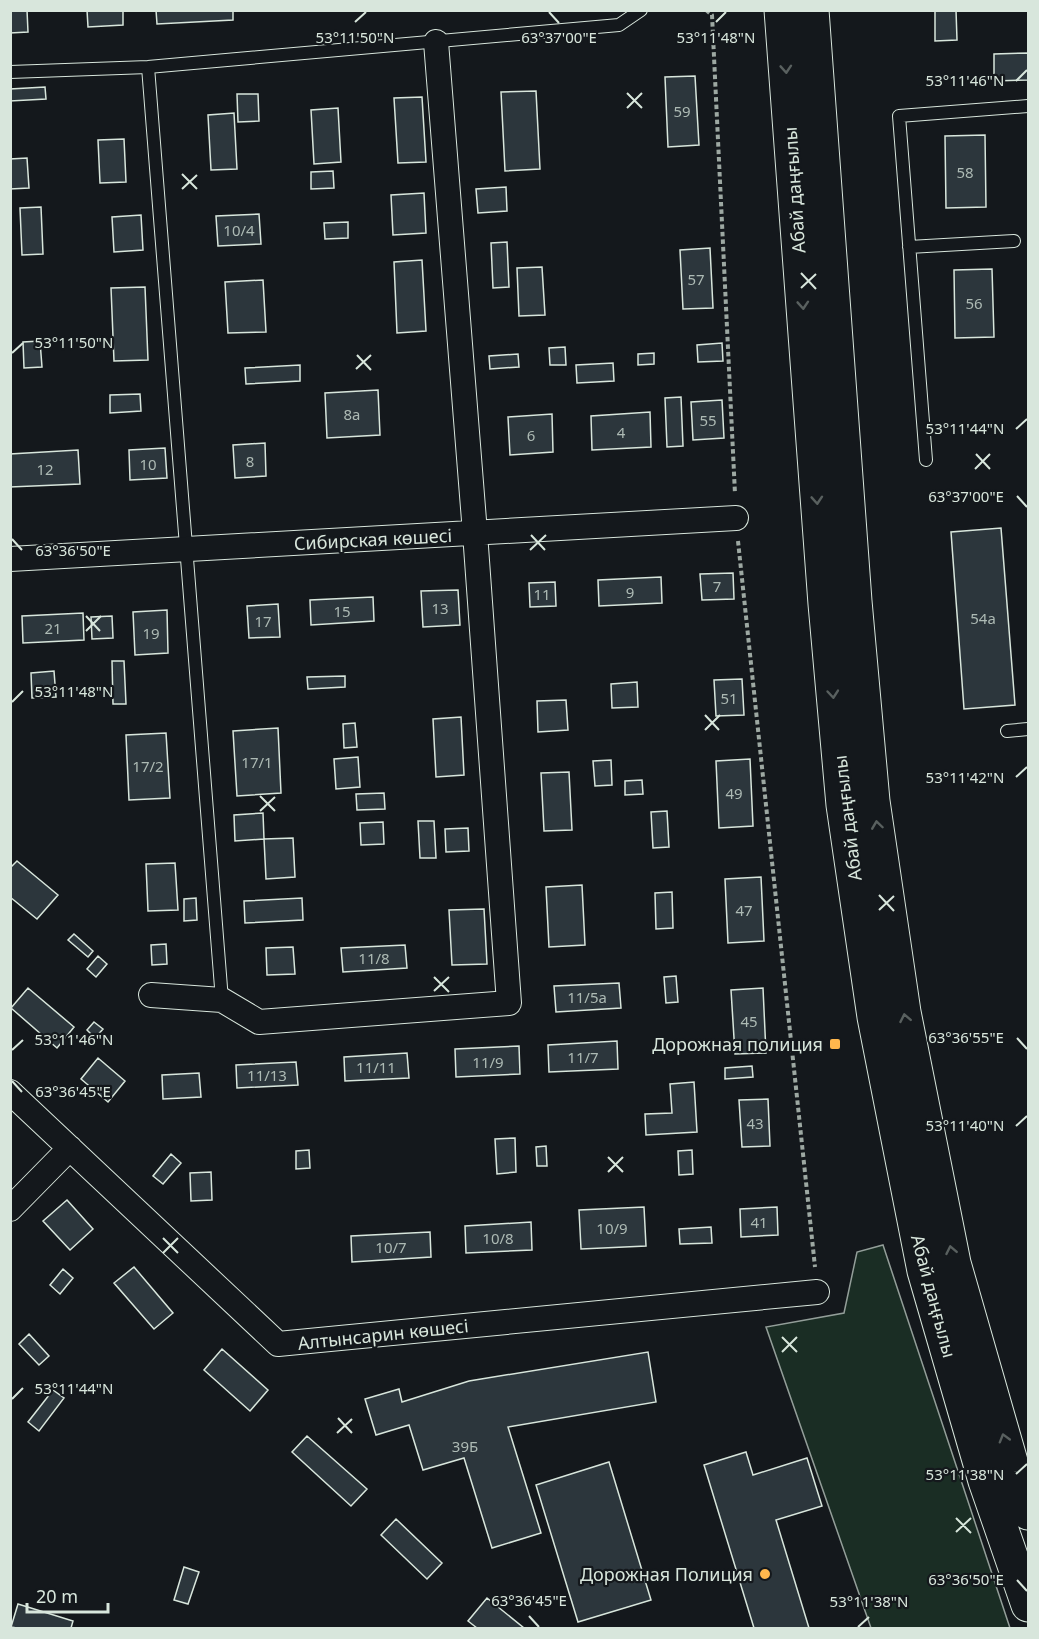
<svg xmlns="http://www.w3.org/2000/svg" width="1039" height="1639" viewBox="0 0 1039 1639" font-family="'Noto Sans',sans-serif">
  <rect width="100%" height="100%" fill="#14181c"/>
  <path fill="#1a2d24" stroke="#939e99" stroke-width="1.5" d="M883,1245L1010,1628H871L766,1327L844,1313L857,1252Z"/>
  <path fill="#2c363c" stroke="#d8e6dc" stroke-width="1.5" d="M10,10H27L28,32L10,33Z
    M87,10H123V25L88,27Z
    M156,10H233V20L157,24Z
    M935,10H956L957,40L935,41Z
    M1028,53V80L994,81V54Z
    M695,76L699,145L668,147L665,77Z
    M45,87L46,99L10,101V89Z
    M536,91L540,169L505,171L501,92Z
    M237,94H258L259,121L238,122Z
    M422,97L426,162L398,163L394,98Z
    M338,108L341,162L314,164L311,110Z
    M234,113L237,169L211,170L208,115Z
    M985,135L986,207L946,208L945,136Z
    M124,139L126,182L100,183L98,140Z
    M27,158L29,188L10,189V159Z
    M333,171L334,188L311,189V172Z
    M506,187L507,211L478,213L476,189Z
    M424,193L426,233L393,235L391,195Z
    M41,207L43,254L22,255L20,208Z
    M259,214L261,244L218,246L216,216Z
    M141,215L143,250L114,252L112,217Z
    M348,222V238L325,239L324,223Z
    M507,242L509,287L493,288L491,243Z
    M710,248L713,308L683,309L680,250Z
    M422,260L426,331L397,333L394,262Z
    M542,267L545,315L519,316L517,268Z
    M992,269L994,337L955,338L954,270Z
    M263,280L266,332L228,333L225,282Z
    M145,287L148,360L114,361L111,288Z
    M40,341L42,367L24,368L23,342Z
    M722,343L723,361L698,362L697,345Z
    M565,347L566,365H550L549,348Z
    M654,353V364L638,365V354Z
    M518,354L519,367L490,369L489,356Z
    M613,363L614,381L577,383L576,365Z
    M300,365V381L246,384L245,368Z
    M378,390L380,435L327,438L325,393Z
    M140,394L141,411L110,413V395Z
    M681,397L683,446L667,447L665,398Z
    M722,400L724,438L693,440L691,402Z
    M650,412L651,447L592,450L591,416Z
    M552,414L553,452L510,455L508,417Z
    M265,443L266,476L235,478L233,445Z
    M165,448L167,478L130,480L129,450Z
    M78,450L80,484L10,487V454Z
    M1001,528L1015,705L964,709L951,532Z
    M733,573L734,599L702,600L700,574Z
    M661,577L662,603L599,606L598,580Z
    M555,582L556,606L530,607L529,583Z
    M458,590L460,625L423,627L421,591Z
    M373,597L374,621L311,625L310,600Z
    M278,604L280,637L249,638L247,606Z
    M167,610L168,653L135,655L133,612Z
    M83,613L84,640L23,643L22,616Z
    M112,616L113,638L92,639L91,617Z
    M112,661H124L126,704H113Z
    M54,671L56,697L32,698L31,673Z
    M345,676V687L308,689L307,677Z
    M742,679L744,715L716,716L714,680Z
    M637,682L638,707L612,708L611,684Z
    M566,700L568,730L538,732L537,701Z
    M461,717L464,775L436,777L433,719Z
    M355,723L357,747L344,748L343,724Z
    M278,728L281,793L237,796L233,731Z
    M166,733L170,798L129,800L126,735Z
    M358,757L360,787L336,789L334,759Z
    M750,759L753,826L719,828L716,761Z
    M611,760L612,785L595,786L593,761Z
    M569,772L572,830L544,831L541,773Z
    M642,780L643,794L625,795V781Z
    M384,793L385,809L357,810L356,794Z
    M667,811L669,847L653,848L651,812Z
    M263,813L264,839L235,841L234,815Z
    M418,821H434L436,858H420Z
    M383,822L384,844L361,845L360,823Z
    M468,828L469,851L446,852L445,829Z
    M293,838L295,877L266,879L264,839Z
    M17,861L58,895L37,919L10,897V868Z
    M175,863L178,910L148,911L146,864Z
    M761,877L764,941L728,943L725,879Z
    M582,885L585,945L549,947L546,887Z
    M672,892L673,928L656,929L655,893Z
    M196,898L197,920L184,921V899Z
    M302,898L303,920L245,923L244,901Z
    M484,909L487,964L452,965L449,910Z
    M74,934L93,951L88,957L68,940Z
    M166,944L167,964L152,965L151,945Z
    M405,945L407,968L343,972L341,948Z
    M293,947L295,974L267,975L266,948Z
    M98,956L107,964L96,977L87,969Z
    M676,976L678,1002L666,1003L664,977Z
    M619,983L621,1008L556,1012L554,986Z
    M28,988L74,1027L57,1048L11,1008Z
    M763,988L766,1053L735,1054L731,990Z
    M94,1022L103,1029L95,1038L87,1030Z
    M617,1041L618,1069L549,1072L548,1045Z
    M519,1046L520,1074L456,1077L455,1049Z
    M407,1053L409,1078L345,1081L344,1057Z
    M98,1058L125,1081L108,1102L81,1079Z
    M296,1062L298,1085L237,1088L236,1065Z
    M752,1066L753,1077L725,1079V1068Z
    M199,1073L201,1097L163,1099L162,1075Z
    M694,1082L697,1132L646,1135L645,1114L672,1113L670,1084Z
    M768,1099L770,1146L742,1147L739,1100Z
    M515,1138L516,1172L497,1174L495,1139Z
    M546,1146L547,1166H537L536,1147Z
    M309,1150L310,1168L296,1169V1151Z
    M692,1150L693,1174L679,1175L678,1151Z
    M171,1154L181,1163L163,1184L153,1176Z
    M211,1172L212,1200L191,1201L190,1173Z
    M67,1200L93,1229L70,1250L43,1221Z
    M644,1207L646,1246L581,1249L579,1210Z
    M777,1207L778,1235L741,1237L740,1209Z
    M531,1222L532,1250L466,1253L465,1226Z
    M711,1227L712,1243L680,1244L679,1229Z
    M430,1232L431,1257L352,1262L351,1236Z
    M134,1267L173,1313L154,1329L114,1283Z
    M63,1269L73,1278L60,1294L50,1285Z
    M29,1334L49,1356L39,1365L19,1344Z
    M222,1349L268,1390L250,1411L204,1370Z
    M648,1352L656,1402L508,1427L541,1533L492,1548L464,1458L423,1470L409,1425L376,1435L365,1399L399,1389L402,1402L469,1381Z
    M53,1390L64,1398L39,1431L28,1422Z
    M307,1436L367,1489L351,1506L292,1452Z
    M746,1452L753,1475L807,1458L822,1506L776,1520L809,1628H754L704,1465Z
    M609,1462L651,1600L578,1622L536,1485Z
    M396,1519L442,1563L427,1579L381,1535Z
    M184,1567L199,1572L188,1604L174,1600Z
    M487,1598L524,1628H477L468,1621Z
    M18,1604L73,1621L71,1628H17L11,1627Z"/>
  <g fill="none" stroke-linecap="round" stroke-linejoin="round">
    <g stroke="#d8e6dc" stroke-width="14">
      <path id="service" d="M148,67L222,1000
        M10,72L148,67L619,25L641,10
        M909,247L1014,241
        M926,460L899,116L1028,106
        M1007,731L1028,729"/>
    </g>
    <g stroke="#d8e6dc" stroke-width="26">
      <path id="minor" d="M10,559L736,518
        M151,995L222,1000L259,1022L509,1003L475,533L436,42
        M10,1092L278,1344L817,1292
        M10,1209L70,1148"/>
    </g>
    <g stroke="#d8e6dc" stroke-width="35">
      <path id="secondary" d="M781,10L825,604L843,805L874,1017L924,1271L985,1481L1028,1605
        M812,10L855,601L873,801L904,1012L954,1263L1014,1472L1028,1513"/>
    </g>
    <path stroke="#9da8a2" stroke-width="4" stroke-dasharray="4.5 3" stroke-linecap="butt" d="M706,10L712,15L735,494
      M738,541L815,1267"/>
    <use href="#service" stroke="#14181c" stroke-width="12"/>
    <use href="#minor" stroke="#14181c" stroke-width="24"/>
    <use href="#secondary" stroke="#14181c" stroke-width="33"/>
  </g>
  <defs><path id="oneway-chevron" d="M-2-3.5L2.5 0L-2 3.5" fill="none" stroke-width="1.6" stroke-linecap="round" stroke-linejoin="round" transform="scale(1.5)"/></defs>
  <g stroke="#59605f">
    <use href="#oneway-chevron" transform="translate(786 69) rotate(86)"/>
    <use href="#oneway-chevron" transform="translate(803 305) rotate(86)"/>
    <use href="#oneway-chevron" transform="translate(817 500) rotate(86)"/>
    <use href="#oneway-chevron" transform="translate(833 694) rotate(85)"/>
    <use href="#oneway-chevron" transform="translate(877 825) rotate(-98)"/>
    <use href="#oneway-chevron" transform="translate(905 1018) rotate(-101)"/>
    <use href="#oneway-chevron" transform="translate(951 1250) rotate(-101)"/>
    <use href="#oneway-chevron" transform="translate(1004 1438) rotate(-106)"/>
  </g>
  <path fill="none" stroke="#d8e6dc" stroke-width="2" d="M549,12L559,23M355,22L366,12M716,22L726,12M1016,81L1027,70M627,93L642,108M627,108L642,93M182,174L197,189M182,189L197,175M801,273L816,289M801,288L816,274M12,353L23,343M357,355L371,370M356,369L371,355M1016,429L1027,419M976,454L990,469M975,469L990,454M1017,496L1027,507M531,535L545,550M12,539L22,550M530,550L546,535M86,616L100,631M86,631L101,616M12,702L23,691M705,715L719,730M705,730L720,715M1016,777L1027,767M260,796L275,811M260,811L275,797M879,895L894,911M879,910L894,896M434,977L449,992M434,991L449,977M1017,1038L1027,1049M12,1050L23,1040M12,1081L22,1092M1016,1126L1027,1116M608,1157L623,1172M608,1172L623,1157M163,1238L178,1253M163,1253L178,1238M782,1337L797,1352M782,1352L797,1337M12,1399L23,1388M338,1418L352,1433M337,1433L352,1419M1016,1474L1027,1464M956,1518L971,1533M956,1532L971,1518M1017,1580L1027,1591M529,1616L539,1627M858,1627L869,1617"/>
  <g fill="#ffb74d" stroke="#14181c" stroke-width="2">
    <rect x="829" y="1038" width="12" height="12" rx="3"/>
    <circle cx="765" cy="1574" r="6"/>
  </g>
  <g text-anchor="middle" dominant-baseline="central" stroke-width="4.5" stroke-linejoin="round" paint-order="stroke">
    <g font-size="15" fill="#adbab4">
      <text x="682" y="111">59</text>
      <text x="965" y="172">58</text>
      <text x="239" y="230">10/4</text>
      <text x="696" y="279">57</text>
      <text x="974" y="303">56</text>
      <text x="352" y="414">8а</text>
      <text x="708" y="420">55</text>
      <text x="621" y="432">4</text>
      <text x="531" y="435">6</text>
      <text x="250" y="461">8</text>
      <text x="148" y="464">10</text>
      <text x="45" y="469">12</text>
      <text x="717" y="586">7</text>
      <text x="630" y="592">9</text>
      <text x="542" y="594">11</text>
      <text x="440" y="608">13</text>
      <text x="342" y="611">15</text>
      <text x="983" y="618">54а</text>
      <text x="263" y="621">17</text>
      <text x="53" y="628">21</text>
      <text x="151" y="633">19</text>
      <text x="729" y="698">51</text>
      <text x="257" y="762">17/1</text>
      <text x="148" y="766">17/2</text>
      <text x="734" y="793">49</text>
      <text x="744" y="910">47</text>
      <text x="374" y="958">11/8</text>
      <text x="587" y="997">11/5а</text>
      <text x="749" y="1021">45</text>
      <text x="583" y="1057">11/7</text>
      <text x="488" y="1062">11/9</text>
      <text x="376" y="1067">11/11</text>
      <text x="267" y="1075">11/13</text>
      <text x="755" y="1123">43</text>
      <text x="759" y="1222">41</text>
      <text x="612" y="1228">10/9</text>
      <text x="498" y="1238">10/8</text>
      <text x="391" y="1247">10/7</text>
      <text x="465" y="1446">39Б</text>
    </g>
    <g font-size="18" fill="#d8e6dc" stroke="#14181c">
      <text transform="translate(794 190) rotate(-94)">Абай даңғылы</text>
      <text transform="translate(373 539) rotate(-3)">Сибирская көшесі</text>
      <text transform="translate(847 818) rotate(-97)">Абай даңғылы</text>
      <text transform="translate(934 1296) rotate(75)">Абай даңғылы</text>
      <text transform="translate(383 1334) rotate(-6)">Алтынсарин көшесі</text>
    </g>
    <g font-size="18" fill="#d8e6dc" stroke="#14181c" text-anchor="end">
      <text x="823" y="1044">Дорожная полиция</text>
      <text x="753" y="1574">Дорожная Полиция</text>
    </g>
  </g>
  <g font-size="15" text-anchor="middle" fill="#d8e6dc" stroke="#14181c" stroke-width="4.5" stroke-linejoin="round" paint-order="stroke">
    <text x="355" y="43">53°11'50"N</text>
    <text x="716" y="43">53°11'48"N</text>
    <text x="559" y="43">63°37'00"E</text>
    <text x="965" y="86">53°11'46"N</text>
    <text x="74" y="348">53°11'50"N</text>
    <text x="965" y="434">53°11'44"N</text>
    <text x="966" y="502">63°37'00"E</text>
    <text x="73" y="556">63°36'50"E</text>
    <text x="74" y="697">53°11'48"N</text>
    <text x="965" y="783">53°11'42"N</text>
    <text x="966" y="1043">63°36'55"E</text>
    <text x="74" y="1045">53°11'46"N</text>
    <text x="73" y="1097">63°36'45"E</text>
    <text x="965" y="1131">53°11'40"N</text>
    <text x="74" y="1394">53°11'44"N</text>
    <text x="965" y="1480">53°11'38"N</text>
    <text x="966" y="1585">63°36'50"E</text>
    <text x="529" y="1606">63°36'45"E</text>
    <text x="869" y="1607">53°11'38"N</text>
  </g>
  <rect width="1039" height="1639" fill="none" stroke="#d8e6dc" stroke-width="24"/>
  <path d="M27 1603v9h81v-9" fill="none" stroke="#d8e6dc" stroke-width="3"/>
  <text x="36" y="1603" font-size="18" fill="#d8e6dc" stroke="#14181c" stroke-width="4.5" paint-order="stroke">20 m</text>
</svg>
